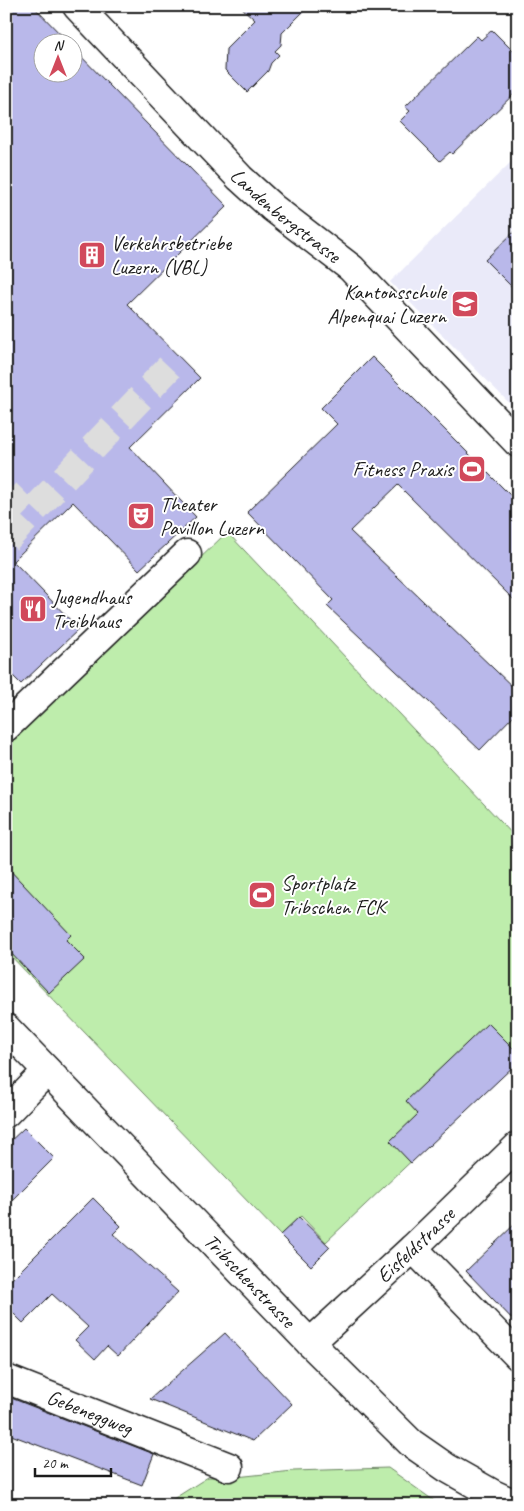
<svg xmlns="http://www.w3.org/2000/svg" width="524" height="1511" viewBox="0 0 524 1511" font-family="Caveat,sans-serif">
  <rect width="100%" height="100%" fill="#fff"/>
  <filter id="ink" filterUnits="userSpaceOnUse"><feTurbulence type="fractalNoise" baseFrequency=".02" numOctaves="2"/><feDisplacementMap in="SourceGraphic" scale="10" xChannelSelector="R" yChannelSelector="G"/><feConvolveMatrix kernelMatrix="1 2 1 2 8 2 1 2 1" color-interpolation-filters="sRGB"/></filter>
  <g filter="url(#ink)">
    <path fill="#eaeaf9" d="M518,155V412L390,282Z"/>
    <path fill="#beedac" stroke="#6d8464" d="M227,532L518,840V1060L326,1242L301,1216L280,1235L6,951V747Z
      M388,1468L440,1505H164L208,1477H236L293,1471Z"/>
    <path fill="#b9b8ea" stroke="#1c1c1c" d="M6,6H33L68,42H42V72H72V47L227,206L127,304L200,378L130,447L196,517L139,570L73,502L13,561L79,629L21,684L6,669Z
      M240,6H309L282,33L281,45L275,51L279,55L271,63L268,71L247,92L225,70L226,49L255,20Z
      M492,30L518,56V90L452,154L450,152L440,161L400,121L410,111L405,107L477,36L481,40Z
      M518,228V293L485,260Z
      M372,357L518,503V604L398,485L350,531L518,692V711L480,750L327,606L333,600L247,512L337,424L321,408Z
      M6,866L71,935L66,940L85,959L49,993L6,948Z
      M488,1023L518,1053V1062L411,1163L390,1141L418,1114L406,1101Z
      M24,1128L54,1158L6,1206V1145Z
      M93,1198L121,1226L113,1234L178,1292L118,1356L107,1346L95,1359L75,1340L88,1327L52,1294L23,1323L6,1306V1285Z
      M299,1217L330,1247L311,1266L280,1235Z
      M518,1221V1325L466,1271Z
      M225,1333L292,1404L253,1441L150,1399Z
      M6,1396L154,1454L142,1485L6,1433Z"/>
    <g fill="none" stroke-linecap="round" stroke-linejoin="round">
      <path stroke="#ddd" stroke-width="28" stroke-dasharray="28 14" stroke-linecap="butt" d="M6,493L29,516
        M6,540L179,357"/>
      <g stroke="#1c1c1c" stroke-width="31">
        <g id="minor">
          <path id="s1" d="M77,6L240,178L273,208L351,268L518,443"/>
          <path d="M6,727L187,554"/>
          <path id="s2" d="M6,1028L310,1343L411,1443L447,1468L493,1494L517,1505"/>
          <path d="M6,1113L47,1071"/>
          <path d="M413,1248L518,1356"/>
          <path id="s3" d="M310,1343L413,1248L518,1146"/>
          <path id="s4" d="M6,1379L229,1467"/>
        </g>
      </g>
      <use href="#minor" stroke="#fff" stroke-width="28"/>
    </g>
  </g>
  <defs>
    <g id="building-square" transform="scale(1.4375)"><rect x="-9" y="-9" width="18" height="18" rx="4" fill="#d1495b" stroke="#fff"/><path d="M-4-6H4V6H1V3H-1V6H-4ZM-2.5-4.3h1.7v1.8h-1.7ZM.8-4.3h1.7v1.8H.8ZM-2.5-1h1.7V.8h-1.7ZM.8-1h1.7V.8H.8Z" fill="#fff"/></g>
    <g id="school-square" transform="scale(1.4375)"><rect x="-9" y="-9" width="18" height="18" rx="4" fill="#d1495b" stroke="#fff"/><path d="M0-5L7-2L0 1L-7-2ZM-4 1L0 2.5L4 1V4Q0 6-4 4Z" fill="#fff"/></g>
    <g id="stadium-square" transform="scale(1.4375)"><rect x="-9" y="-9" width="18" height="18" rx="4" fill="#d1495b" stroke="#fff"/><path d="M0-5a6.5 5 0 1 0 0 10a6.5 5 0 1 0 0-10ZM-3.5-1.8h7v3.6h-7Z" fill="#fff"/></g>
    <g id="theatre-square" transform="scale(1.4375)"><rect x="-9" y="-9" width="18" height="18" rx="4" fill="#d1495b" stroke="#fff"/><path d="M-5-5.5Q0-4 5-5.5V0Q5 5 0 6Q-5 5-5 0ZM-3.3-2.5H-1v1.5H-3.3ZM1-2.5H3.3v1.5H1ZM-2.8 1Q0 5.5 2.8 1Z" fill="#fff"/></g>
    <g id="restaurant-square" transform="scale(1.4375)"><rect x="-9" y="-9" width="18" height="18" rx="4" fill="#d1495b" stroke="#fff"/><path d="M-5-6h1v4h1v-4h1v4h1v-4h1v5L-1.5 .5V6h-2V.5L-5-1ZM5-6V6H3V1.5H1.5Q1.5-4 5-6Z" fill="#fff"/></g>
  </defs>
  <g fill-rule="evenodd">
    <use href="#building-square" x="92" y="255"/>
    <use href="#school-square" x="465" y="304"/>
    <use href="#stadium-square" x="472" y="469"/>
    <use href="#theatre-square" x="141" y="516"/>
    <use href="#restaurant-square" x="33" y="609"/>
    <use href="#stadium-square" x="262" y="895"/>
  </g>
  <g text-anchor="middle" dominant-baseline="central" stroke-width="4" stroke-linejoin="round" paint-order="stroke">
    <g font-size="21" fill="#1c1c1c" stroke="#fff">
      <text stroke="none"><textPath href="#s1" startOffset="296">Landenbergstrasse</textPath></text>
      <text stroke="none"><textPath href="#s3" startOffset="144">Eisfeldstrasse</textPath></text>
      <text stroke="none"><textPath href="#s2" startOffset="351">Tribschenstrasse</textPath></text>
      <text stroke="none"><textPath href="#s4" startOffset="90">Gebeneggweg</textPath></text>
    </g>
    <g font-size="21" fill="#1c1c1c" stroke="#fff" text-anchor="start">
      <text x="111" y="243">Verkehrsbetriebe<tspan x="111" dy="24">Luzern (VBL)</tspan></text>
      <text x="446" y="292" text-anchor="end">Kantonsschule<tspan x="446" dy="24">Alpenquai Luzern</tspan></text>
      <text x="453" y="469" text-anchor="end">Fitness Praxis</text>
      <text x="160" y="504">Theater<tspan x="160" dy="24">Pavillon Luzern</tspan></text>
      <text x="52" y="597">Jugendhaus<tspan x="52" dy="24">Treibhaus</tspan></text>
      <text x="281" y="883">Sportplatz<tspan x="281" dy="24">Tribschen FCK</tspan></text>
    </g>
  </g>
  <rect width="524" height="1511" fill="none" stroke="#fff" stroke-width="25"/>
  <rect x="12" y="12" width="499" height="1486" fill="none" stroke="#1c1c1c" stroke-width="2" filter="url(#ink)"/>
  <g transform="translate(58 58)"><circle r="24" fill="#ffffff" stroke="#a4a4a4"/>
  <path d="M0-4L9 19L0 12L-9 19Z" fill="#d1495b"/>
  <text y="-8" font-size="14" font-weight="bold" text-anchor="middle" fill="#1c1c1c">N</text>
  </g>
  <path d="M35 1468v8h76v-8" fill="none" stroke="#1c1c1c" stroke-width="2.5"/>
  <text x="42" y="1468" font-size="15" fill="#1c1c1c" stroke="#ffffff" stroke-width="4" paint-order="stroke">20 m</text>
</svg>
